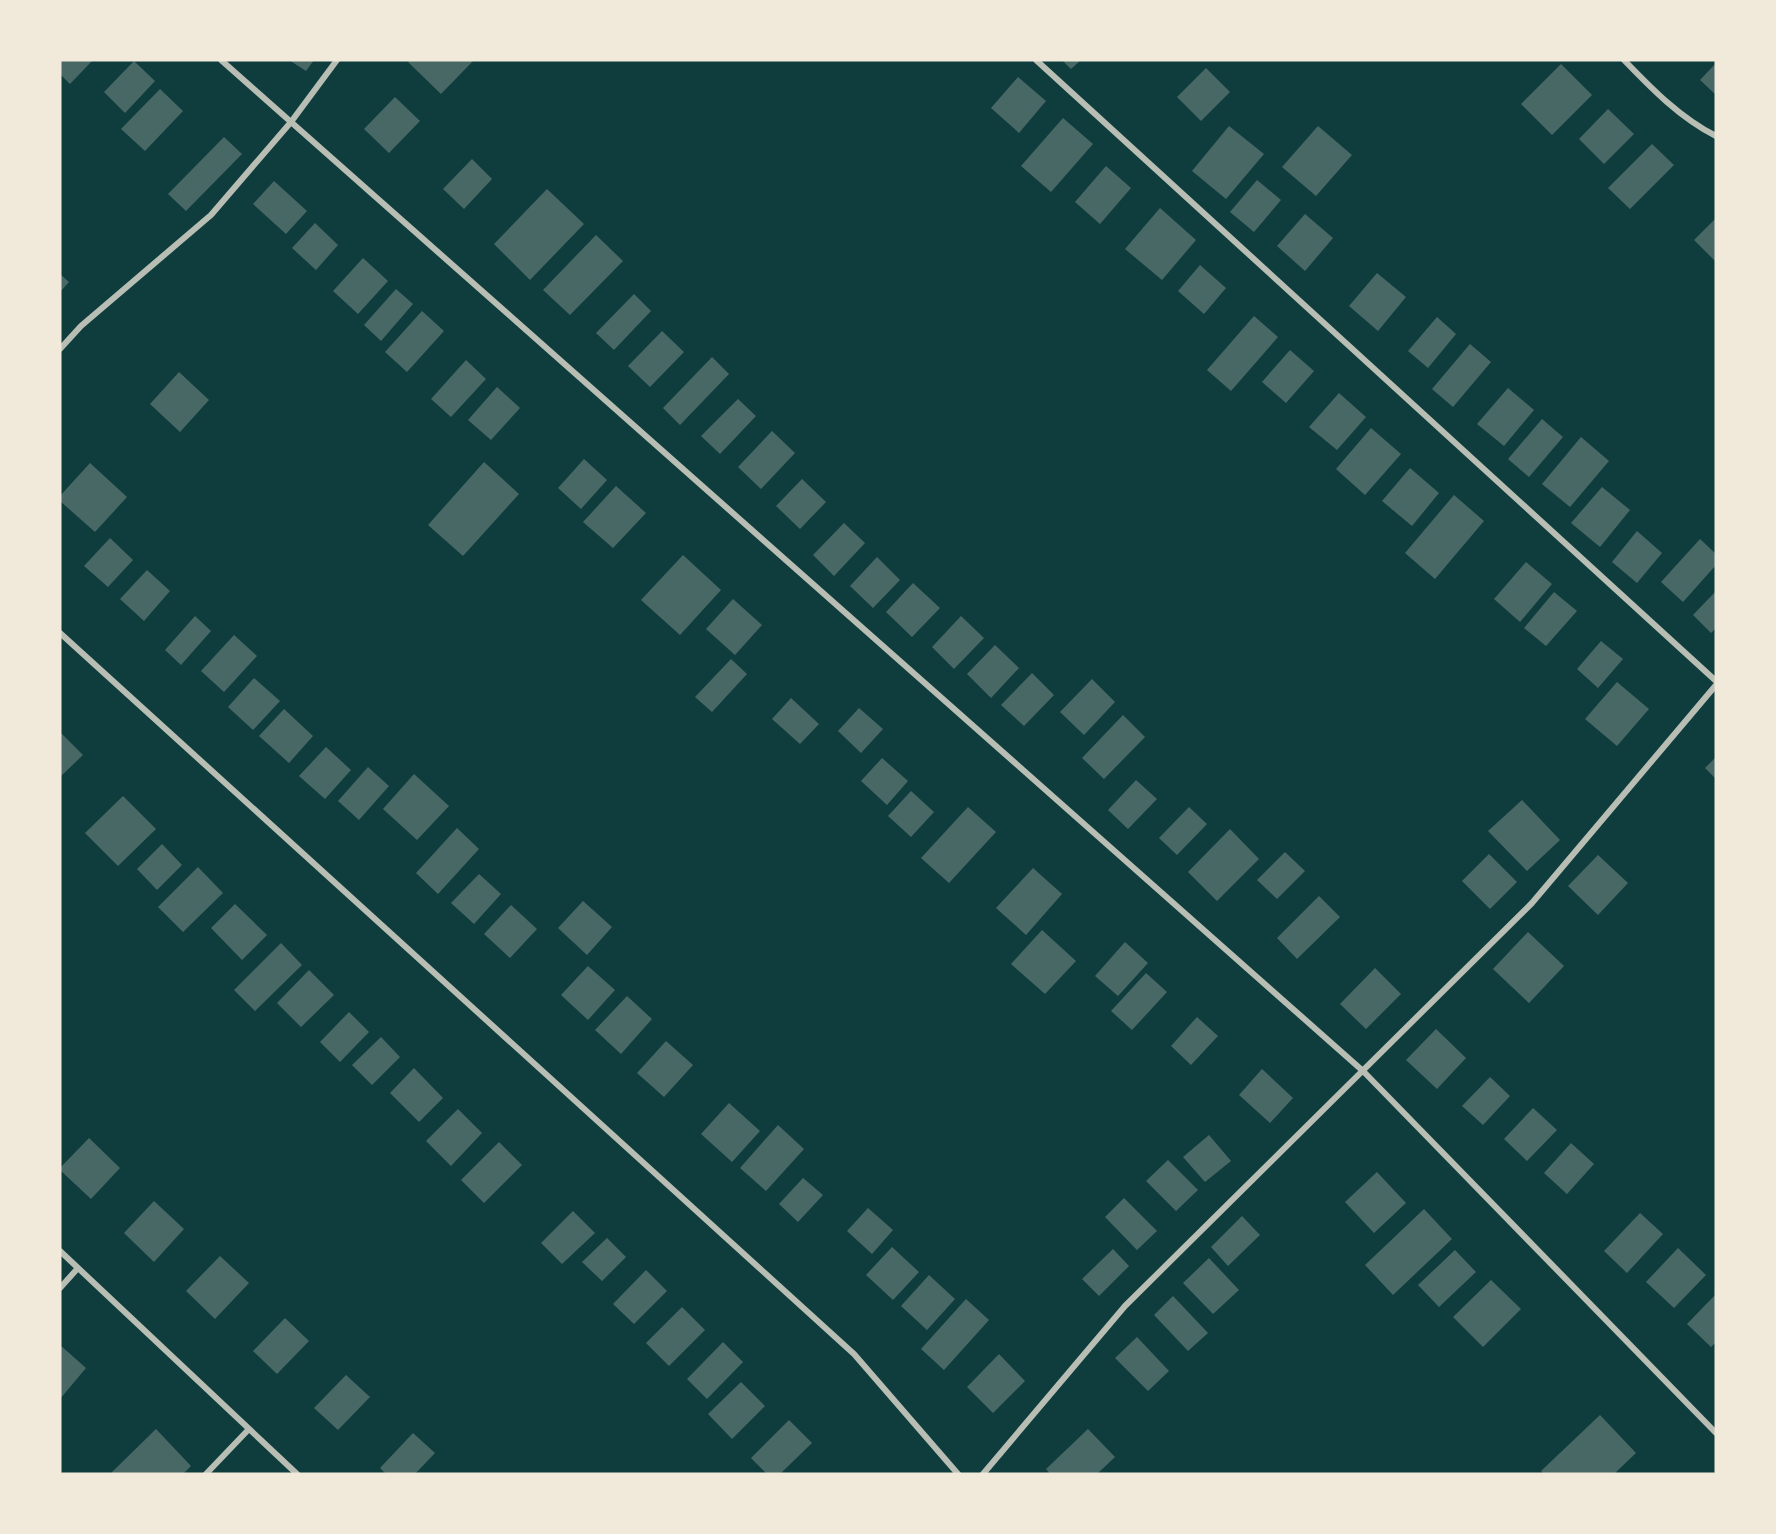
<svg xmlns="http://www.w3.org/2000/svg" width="1776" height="1534" viewBox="0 0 1776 1534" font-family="'Roboto Condensed',sans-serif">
  <rect width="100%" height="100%" fill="#0f3d3e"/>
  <path fill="#486865" d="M60,60H93L70,84L60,74Z
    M289,60H314L306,71Z
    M410,60H474L441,94L408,62Z
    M1062,60H1081L1071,69Z
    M134,61L155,81L125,113L104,92Z
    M1716,63V95L1700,80Z
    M1561,64L1592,95L1552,135L1521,104Z
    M1206,68L1230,92L1201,121L1177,97Z
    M1018,77L1046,101L1019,133L991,108Z
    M160,89L183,111L145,151L121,129Z
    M395,97L420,121L389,153L364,129Z
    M1608,109L1634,134L1604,164L1579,139Z
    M1063,118L1093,144L1051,192L1021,166Z
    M1229,126L1264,154L1226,199L1192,171Z
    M1318,126L1352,155L1316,196L1282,167Z
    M224,137L242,154L186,211L168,194Z
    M1652,144L1674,165L1630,209L1608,188Z
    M472,159L492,179L464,209L443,189Z
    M1106,166L1131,188L1100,224L1075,202Z
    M1257,180L1281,200L1254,232L1230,212Z
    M274,181L307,211L286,234L253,204Z
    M547,189L584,224L530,280L494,244Z
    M1160,208L1196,240L1162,280L1125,249Z
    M1305,214L1333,238L1305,271L1277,246Z
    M1716,218V262L1694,240Z
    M315,223L338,245L316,270L292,248Z
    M596,235L623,261L570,315L543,290Z
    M363,258L388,281L358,314L333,291Z
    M1200,265L1226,288L1204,314L1178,291Z
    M1377,273L1406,297L1378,331L1349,306Z
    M60,274L69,282L60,292Z
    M396,289L413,304L381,341L364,325Z
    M634,294L651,311L614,350L596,333Z
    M422,311L444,331L407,372L385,352Z
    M1254,316L1278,337L1231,391L1207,370Z
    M1437,317L1456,334L1428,368L1408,351Z
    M662,331L684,352L650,387L628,366Z
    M1470,344L1491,362L1453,407L1432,389Z
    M1290,350L1314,371L1286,403L1262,382Z
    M712,357L729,374L680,425L663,408Z
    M466,360L486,379L451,417L431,399Z
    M179,372L209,400L180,432L150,404Z
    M497,387L520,408L491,440L468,420Z
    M1508,388L1534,410L1504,446L1477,424Z
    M1339,393L1366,417L1337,450L1309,427Z
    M738,399L756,416L720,454L701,436Z
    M1542,419L1563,437L1529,477L1508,459Z
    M1371,428L1401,454L1365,495L1336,469Z
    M772,431L795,453L761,489L738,467Z
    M1581,437L1609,461L1570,507L1542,484Z
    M584,459L607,480L581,509L558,488Z
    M484,462L519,494L463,556L428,525Z
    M90,463L127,497L95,532L60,501V496Z
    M1410,468L1439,493L1412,526L1382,501Z
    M802,479L826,502L800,529L776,506Z
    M616,486L646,513L613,548L583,522Z
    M1602,487L1630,510L1600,547L1571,523Z
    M1454,495L1484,521L1435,579L1405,553Z
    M844,523L865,543L834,576L813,555Z
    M1637,531L1662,553L1637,583L1612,562Z
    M110,538L133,560L108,587L84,566Z
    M1700,539L1716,554V565L1683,602L1661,582Z
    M683,555L721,590L680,635L641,600Z
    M877,557L900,580L873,608L850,586Z
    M1526,562L1552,584L1520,622L1494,599Z
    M147,570L170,591L144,621L120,599Z
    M913,583L940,608L912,637L886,612Z
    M1716,591V628L1711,633L1693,615Z
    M1554,592L1577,611L1546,646L1524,628Z
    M733,599L762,625L735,655L706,629Z
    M195,616L211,631L181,665L165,650Z
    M961,616L984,638L954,669L932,647Z
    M234,635L257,656L224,692L201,671Z
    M1601,641L1623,659L1598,688L1577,669Z
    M995,645L1019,668L991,698L967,674Z
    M731,659L747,674L712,712L695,697Z
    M1032,673L1054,695L1024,726L1001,705Z
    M254,678L280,701L253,730L228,707Z
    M1092,679L1115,702L1084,735L1060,712Z
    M1617,682L1649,709L1617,746L1585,719Z
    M791,698L819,724L800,744L772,719Z
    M859,708L883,729L861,753L838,731Z
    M284,709L313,736L289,763L259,736Z
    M1123,715L1145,737L1104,779L1082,758Z
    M60,732L83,755L60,777Z
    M326,747L351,770L325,799L299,776Z
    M1716,757V779L1705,768Z
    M882,758L908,781L887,805L861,781Z
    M368,767L389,786L359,820L338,801Z
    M414,774L449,806L417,840L383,809Z
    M1136,780L1157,799L1128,829L1108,810Z
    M911,791L934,812L911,837L888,816Z
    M123,796L156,829L118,866L85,833Z
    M1522,800L1560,840L1527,871L1488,831Z
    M968,807L996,832L949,883L921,858Z
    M1189,807L1207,824L1177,855L1159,838Z
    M457,828L479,849L438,894L416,873Z
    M1230,829L1259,859L1217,901L1188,872Z
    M162,844L182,865L157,890L137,869Z
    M1285,852L1305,871L1277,899L1257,880Z
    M1489,854L1517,882L1490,909L1462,881Z
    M1598,855L1628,883L1598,915L1568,886Z
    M198,867L223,893L183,932L158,907Z
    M1033,868L1062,894L1026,935L996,908Z
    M479,874L501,894L474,924L451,903Z
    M1319,896L1340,917L1297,959L1277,938Z
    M583,901L612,927L587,955L558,928Z
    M235,904L267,935L242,960L211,928Z
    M511,905L537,929L510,958L484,934Z
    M1042,930L1076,961L1045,994L1011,964Z
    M1528,932L1564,966L1529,1003L1493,969Z
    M1125,942L1148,963L1118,996L1095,976Z
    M281,943L302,965L255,1011L234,990Z
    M588,966L615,990L588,1020L561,995Z
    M1375,968L1401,994L1366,1029L1340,1004Z
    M309,970L334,995L301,1027L277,1003Z
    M1146,973L1167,992L1132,1030L1111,1011Z
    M627,996L652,1019L621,1054L595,1030Z
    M349,1012L369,1032L340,1062L320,1042Z
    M1197,1017L1218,1036L1191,1065L1171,1046Z
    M1436,1029L1466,1058L1437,1089L1406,1060Z
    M381,1037L400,1057L372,1085L352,1065Z
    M666,1041L693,1065L664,1097L637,1073Z
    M414,1068L443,1098L419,1122L390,1093Z
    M1262,1069L1293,1098L1270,1123L1239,1095Z
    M1490,1077L1510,1096L1483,1125L1462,1106Z
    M729,1103L760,1131L732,1162L701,1134Z
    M1533,1108L1557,1130L1527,1161L1504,1139Z
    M458,1109L482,1133L451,1166L426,1141Z
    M778,1125L804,1149L766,1191L740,1168Z
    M1209,1135L1231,1161L1205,1182L1183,1157Z
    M89,1138L120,1168L91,1199L60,1170V1168Z
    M499,1142L522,1165L484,1203L461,1180Z
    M1571,1143L1594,1164L1567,1194L1544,1173Z
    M1168,1160L1198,1190L1176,1211L1146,1181Z
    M1377,1172L1406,1203L1374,1233L1345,1202Z
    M803,1178L823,1195L798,1222L779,1204Z
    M1124,1198L1157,1231L1137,1250L1105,1217Z
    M154,1201L184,1229L154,1262L124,1233Z
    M868,1208L893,1230L872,1254L847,1231Z
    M1424,1209L1452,1239L1393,1295L1365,1265Z
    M573,1211L595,1233L562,1264L541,1243Z
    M1640,1213L1663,1234L1627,1273L1604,1251Z
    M1242,1216L1260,1235L1228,1266L1211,1247Z
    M607,1238L626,1257L602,1281L582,1262Z
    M892,1247L919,1272L893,1300L866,1275Z
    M1678,1248L1706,1275L1674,1308L1646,1282Z
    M1113,1249L1129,1266L1099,1296L1082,1279Z
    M1455,1250L1476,1272L1439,1307L1418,1285Z
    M220,1256L249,1283L215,1319L186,1291Z
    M1209,1258L1239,1290L1213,1314L1183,1283Z
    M646,1270L667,1291L634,1324L613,1304Z
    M929,1275L955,1299L927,1330L901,1306Z
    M1491,1280L1521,1309L1483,1347L1453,1317Z
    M1716,1294V1342L1711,1347L1687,1324Z
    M1173,1296L1208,1333L1188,1351L1154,1315Z
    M966,1299L989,1320L944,1370L921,1349Z
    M682,1307L705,1330L669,1366L646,1343Z
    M285,1318L309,1341L277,1374L253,1351Z
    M1137,1337L1169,1371L1148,1391L1115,1358Z
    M723,1342L743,1362L707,1399L687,1379Z
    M60,1345L86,1368L60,1399Z
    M999,1354L1025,1381L993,1413L967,1387Z
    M346,1375L370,1397L338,1430L314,1408Z
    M741,1382L765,1406L732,1439L708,1414Z
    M1600,1415L1636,1453L1614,1474H1544L1541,1471Z
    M789,1420L812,1443L780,1474H767L751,1458Z
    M156,1429L191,1466L183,1474H110Z
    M1088,1429L1115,1457L1097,1474H1050L1046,1469Z
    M413,1433L435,1453L415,1474H386L380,1468Z"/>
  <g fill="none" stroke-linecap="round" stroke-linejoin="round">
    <path stroke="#b8beb3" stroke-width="6" d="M221,60L1363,1071L1716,1433
      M1036,60L1716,681
      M1624,60C1651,88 1680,118 1716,136
      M60,349L81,326L211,215L291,122L337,60
      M60,633L854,1354L958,1474
      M60,1251L297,1474
      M60,1288L78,1268
      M206,1474L249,1429
      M983,1474L1125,1306L1532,903L1716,685"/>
  </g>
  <rect width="1776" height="1534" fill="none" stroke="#f1e9da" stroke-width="123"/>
</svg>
